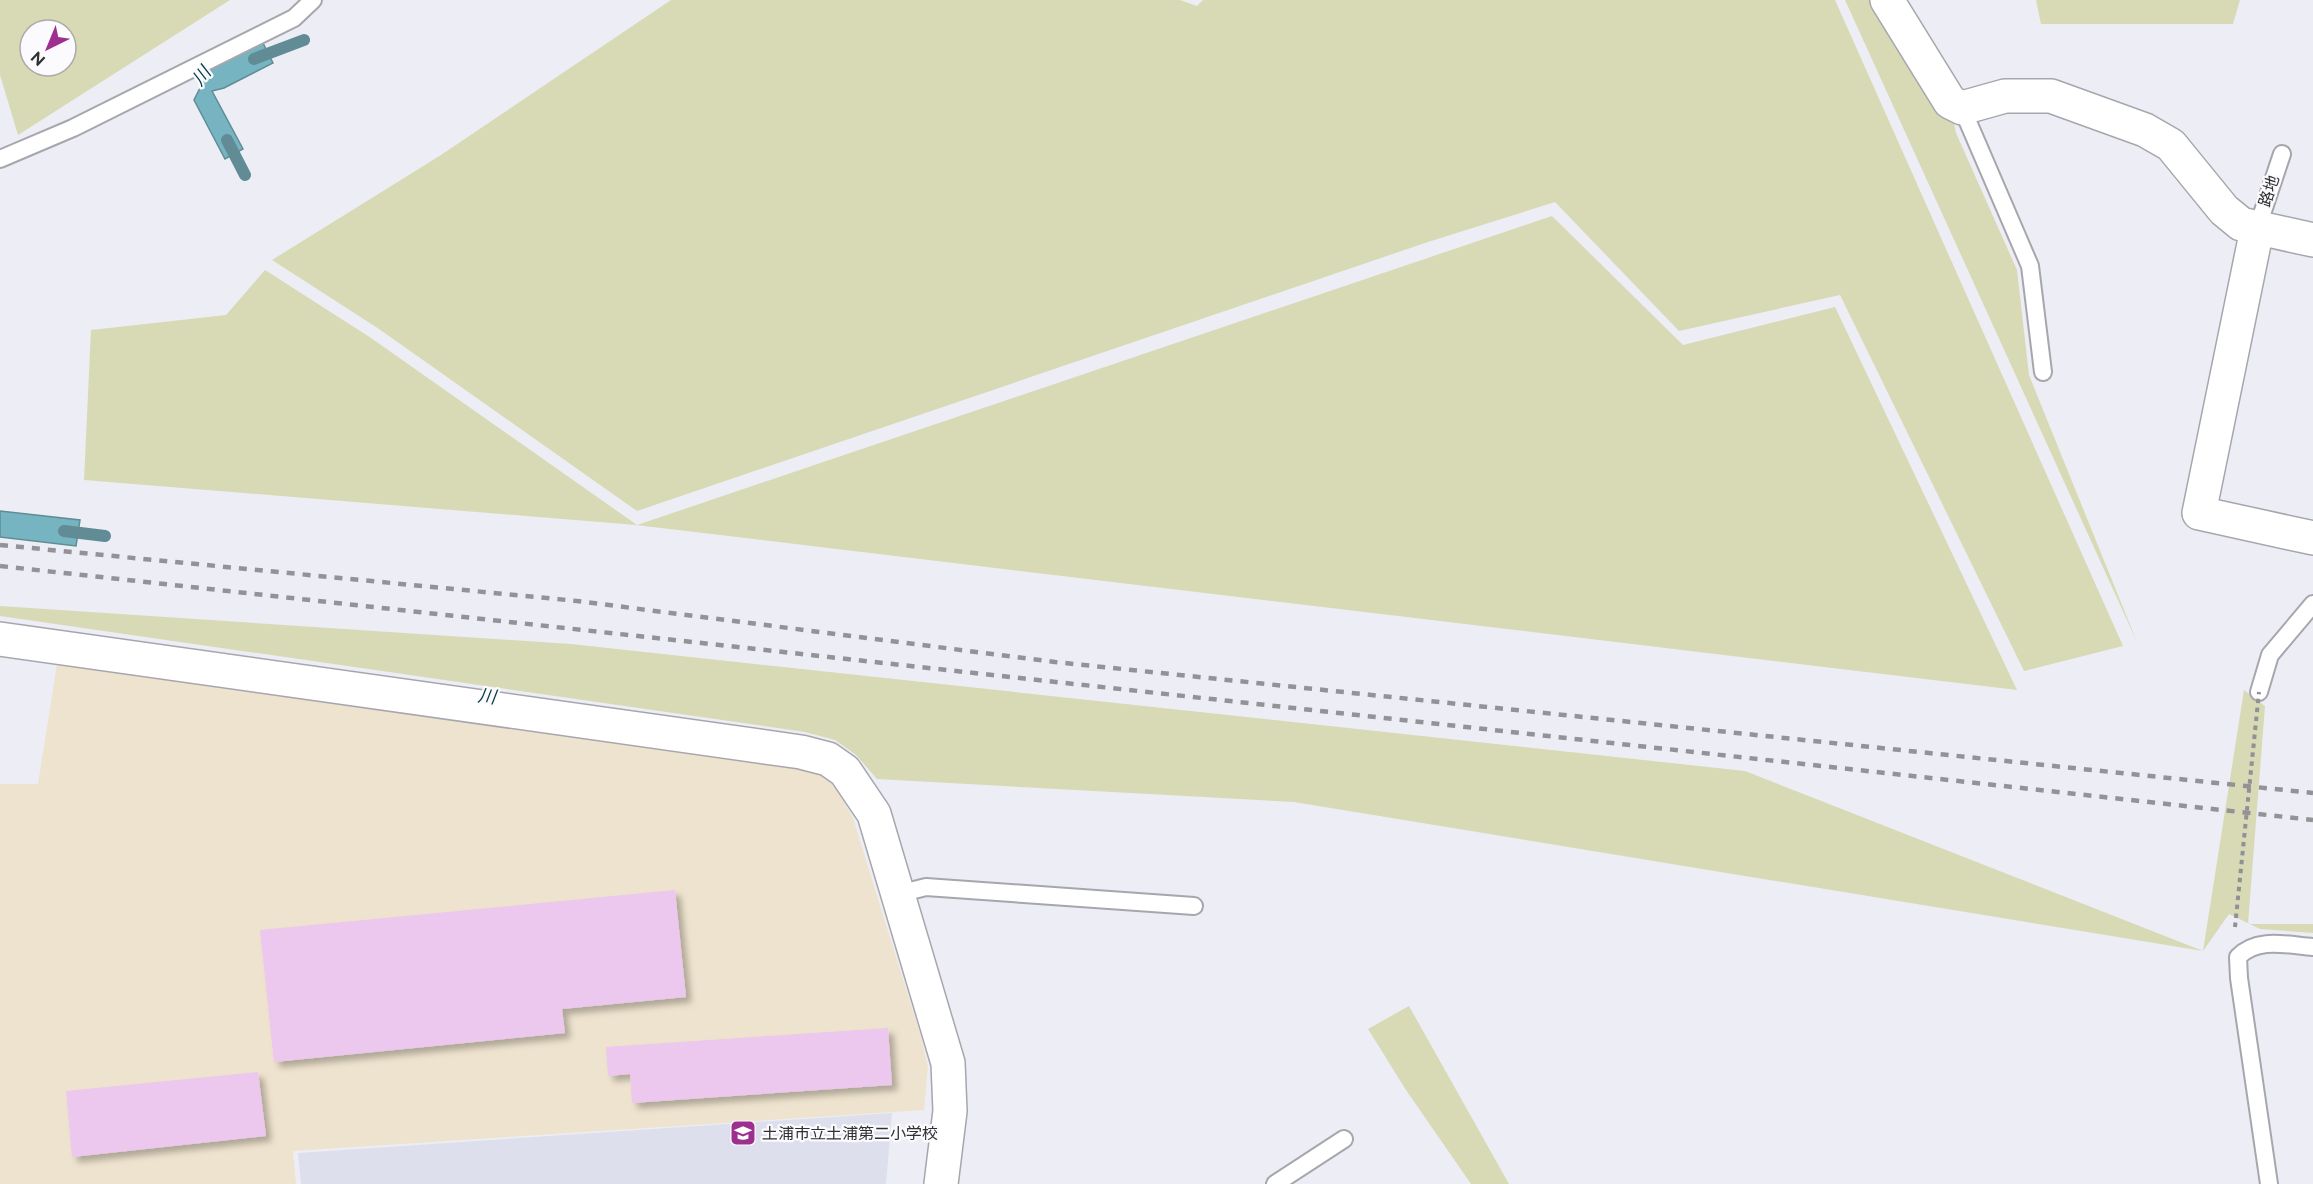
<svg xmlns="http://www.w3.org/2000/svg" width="2313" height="1184" viewBox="0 0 2313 1184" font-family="Raleway,'Noto Sans JP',sans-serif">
  <defs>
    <filter id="shadow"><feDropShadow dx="5.5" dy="5.5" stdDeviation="3" flood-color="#0004"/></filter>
  </defs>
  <rect width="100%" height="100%" fill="#ededf5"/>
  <path fill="#eee3ce" d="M57,664L796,762L821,773L838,791L853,818L921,1037L928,1067L924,1110L293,1151L296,1184H0V784H38Z"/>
  <path fill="#dddfed" d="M892,1113L886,1184H301L298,1153Z"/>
  <path fill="#d8dab6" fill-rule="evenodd" d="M0,0H230L18,135L0,75ZM30,30H66V66H30Z
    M671,0H1180L1197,6L1203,0H1835L2123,646L2024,671L1840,295L1679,331L1555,202L1428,242L637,511L379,329L272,260L441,155Z
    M1845,0H1870L1937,110L1953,118L1956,133L2017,270L2029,375L2137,642Z
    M2036,0H2240L2233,24H2041Z
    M1552,216L1683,345L1835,307L2017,690L636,525L84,480L91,330L226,315L265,270L371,338L637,525Z
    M0,606L571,644L1745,771L2203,951L2244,690L2265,706L2248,924H2313V933L2260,929L2229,914L2203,951L1294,802L877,779L856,755L835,740L805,732L0,616Z
    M1409,1006L1509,1184H1471L1406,1090L1368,1029Z"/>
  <path fill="#76b4c1" stroke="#618c96" stroke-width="1.5" d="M262,41L273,63L224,88L212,91L243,149L225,159L194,100L211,66Z
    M0,511L80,520L76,546L0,537Z"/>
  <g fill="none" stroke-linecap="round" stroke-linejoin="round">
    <path stroke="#618c96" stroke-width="12" d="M254,59L304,40
      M227,140L245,175
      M64,531L105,536"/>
  </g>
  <path fill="#ecc7ee" filter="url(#shadow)" d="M675,890L686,997L562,1009L565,1033L274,1062L260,930Z
    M888,1028L892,1085L632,1103L630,1074L608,1076L606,1047Z
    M258,1072L266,1136L72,1157L66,1091Z"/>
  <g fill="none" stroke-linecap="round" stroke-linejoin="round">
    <g stroke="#a6a6ad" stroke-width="20">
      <path id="lane" d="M1962,108L2030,266L2043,372
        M0,159L73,128L294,18L313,0
        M2257,229L2282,154
        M2259,692L2270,655L2313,604
        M898,894L926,887L1194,906
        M1275,1184L1344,1139
        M2269,1184L2239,978L2238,957C2257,937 2287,945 2313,947"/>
    </g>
    <g stroke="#a6a6ad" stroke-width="36">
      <path id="street" d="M1887,0L1950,102L1962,108L2005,96H2051L2145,130L2171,145L2224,210L2241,224L2313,240
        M2257,229L2199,513L2313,538
        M0,639L801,752L828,759L845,771L874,814L948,1063L950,1111L941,1184"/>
    </g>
    <use href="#lane" stroke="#fff" stroke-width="16"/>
    <use href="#street" stroke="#fff" stroke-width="33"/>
    <path stroke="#929297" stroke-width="4.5" stroke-dasharray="8 8" stroke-linecap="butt" d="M0,545L577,601L1055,662L2313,793
      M0,566L2313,820"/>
    <path stroke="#909095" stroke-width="4" stroke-dasharray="4.5 4.5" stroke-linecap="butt" d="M2235,927L2259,692"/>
  </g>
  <defs>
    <g id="school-square" transform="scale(1.35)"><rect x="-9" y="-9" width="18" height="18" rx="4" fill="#9d2f8e" stroke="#fbfbfe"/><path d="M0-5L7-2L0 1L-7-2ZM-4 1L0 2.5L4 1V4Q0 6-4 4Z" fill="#fff"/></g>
  </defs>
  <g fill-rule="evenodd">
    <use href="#school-square" x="743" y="1133"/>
  </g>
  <g text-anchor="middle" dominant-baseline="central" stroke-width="4.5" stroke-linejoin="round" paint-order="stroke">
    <g font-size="16" fill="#303033" stroke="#fbfbfe">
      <text transform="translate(2269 191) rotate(-72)">路地</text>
    </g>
    <g font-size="16" fill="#303033" stroke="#fbfbfe" text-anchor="start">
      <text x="762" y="1133">土浦市立土浦第二小学校</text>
    </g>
    <g font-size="18" font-style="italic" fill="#003a44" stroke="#fbfbfe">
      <text transform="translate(201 76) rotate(-52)">川</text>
      <text transform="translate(487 696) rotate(7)">川</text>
    </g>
  </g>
  <g transform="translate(48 48) rotate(223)"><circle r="28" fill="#fbfbfe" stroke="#aaaaad" stroke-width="1.5"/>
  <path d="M0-4.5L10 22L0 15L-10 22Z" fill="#9d2f8e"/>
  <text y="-9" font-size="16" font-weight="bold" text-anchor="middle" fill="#303033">N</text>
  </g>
</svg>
